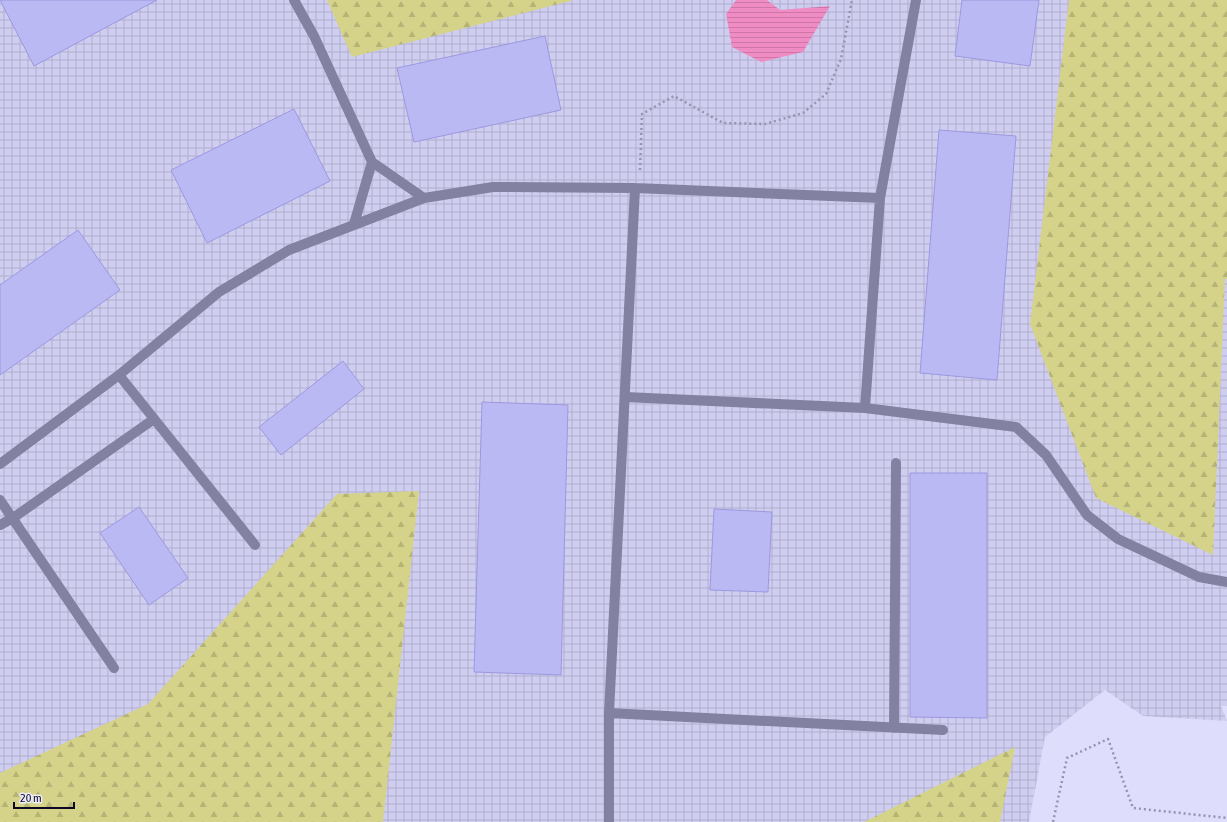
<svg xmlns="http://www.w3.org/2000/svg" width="1227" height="822" viewBox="0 0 1227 822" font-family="'Asap Condensed',sans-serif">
  <defs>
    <pattern id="industrial-grid" width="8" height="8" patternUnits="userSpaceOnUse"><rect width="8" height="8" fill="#cfcef0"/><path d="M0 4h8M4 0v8" fill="none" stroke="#b1afce"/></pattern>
    <pattern id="forest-firs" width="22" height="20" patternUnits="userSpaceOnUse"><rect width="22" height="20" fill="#d5d289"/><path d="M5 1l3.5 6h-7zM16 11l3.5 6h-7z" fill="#b6b376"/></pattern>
    <pattern id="water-rules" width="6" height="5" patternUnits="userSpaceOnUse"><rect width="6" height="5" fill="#f08cc4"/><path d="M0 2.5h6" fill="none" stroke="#cd77a8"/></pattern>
  </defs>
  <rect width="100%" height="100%" fill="#deddfc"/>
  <path fill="url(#industrial-grid)" d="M0,0H1227V706H1221L1227,721L1143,716L1105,690L1045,737L1029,822H0Z"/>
  <path fill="url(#forest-firs)" d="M327,0H574L352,57Z
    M1069,0H1227V279H1225L1213,555L1096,498L1030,324Z
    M419,491L383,822H0V773L148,704L337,494Z
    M1015,747L1000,822H864Z"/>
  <path fill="url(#water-rules)" d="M736,0H767L780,10L830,6L803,52L761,62L732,47L726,14Z"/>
  <path fill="#bbb9f4" stroke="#9c98e0" d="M0,0H157L34,66Z
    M962,0H1039L1030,66L955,56Z
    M545,36L561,110L414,142L397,68Z
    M294,109L330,181L207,243L171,170Z
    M939,130L1016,136L997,380L920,373Z
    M78,230L120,290L0,375V285Z
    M343,361L364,389L281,455L259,427Z
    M482,402L568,405L561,675L474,672Z
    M910,473H987V718L910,717Z
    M139,507L188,578L149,605L100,533Z
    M714,509L772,512L768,592L710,590Z"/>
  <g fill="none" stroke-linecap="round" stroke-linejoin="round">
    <path stroke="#9593b0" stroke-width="2.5" stroke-dasharray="2 3" stroke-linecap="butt" d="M640,170L642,114L674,96L723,123L765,124L803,113L826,94L841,59L852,0
      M1053,822L1067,758L1108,739L1133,808L1227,818"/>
    <path stroke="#8281a1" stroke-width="10" d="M119,375L255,545
      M0,500L114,668
      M0,525L13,518L154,419
      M894,728L896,463
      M609,822V713L943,730"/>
    <path stroke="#8281a1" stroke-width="10" d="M294,0L314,36L372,162L424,198
      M354,224L372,162
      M625,397L865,408L1016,427L1046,455L1087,515L1118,539L1199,577L1227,582
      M865,408L880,198L916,0
      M0,464L119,375L219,292L289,250L424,198L493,187L635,188L880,198
      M609,713L635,188"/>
  </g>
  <path d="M14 802v6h60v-6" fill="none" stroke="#0c0821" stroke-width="2"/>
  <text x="20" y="802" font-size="12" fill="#0c0821" stroke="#ececfc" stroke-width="3" paint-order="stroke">20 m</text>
</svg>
